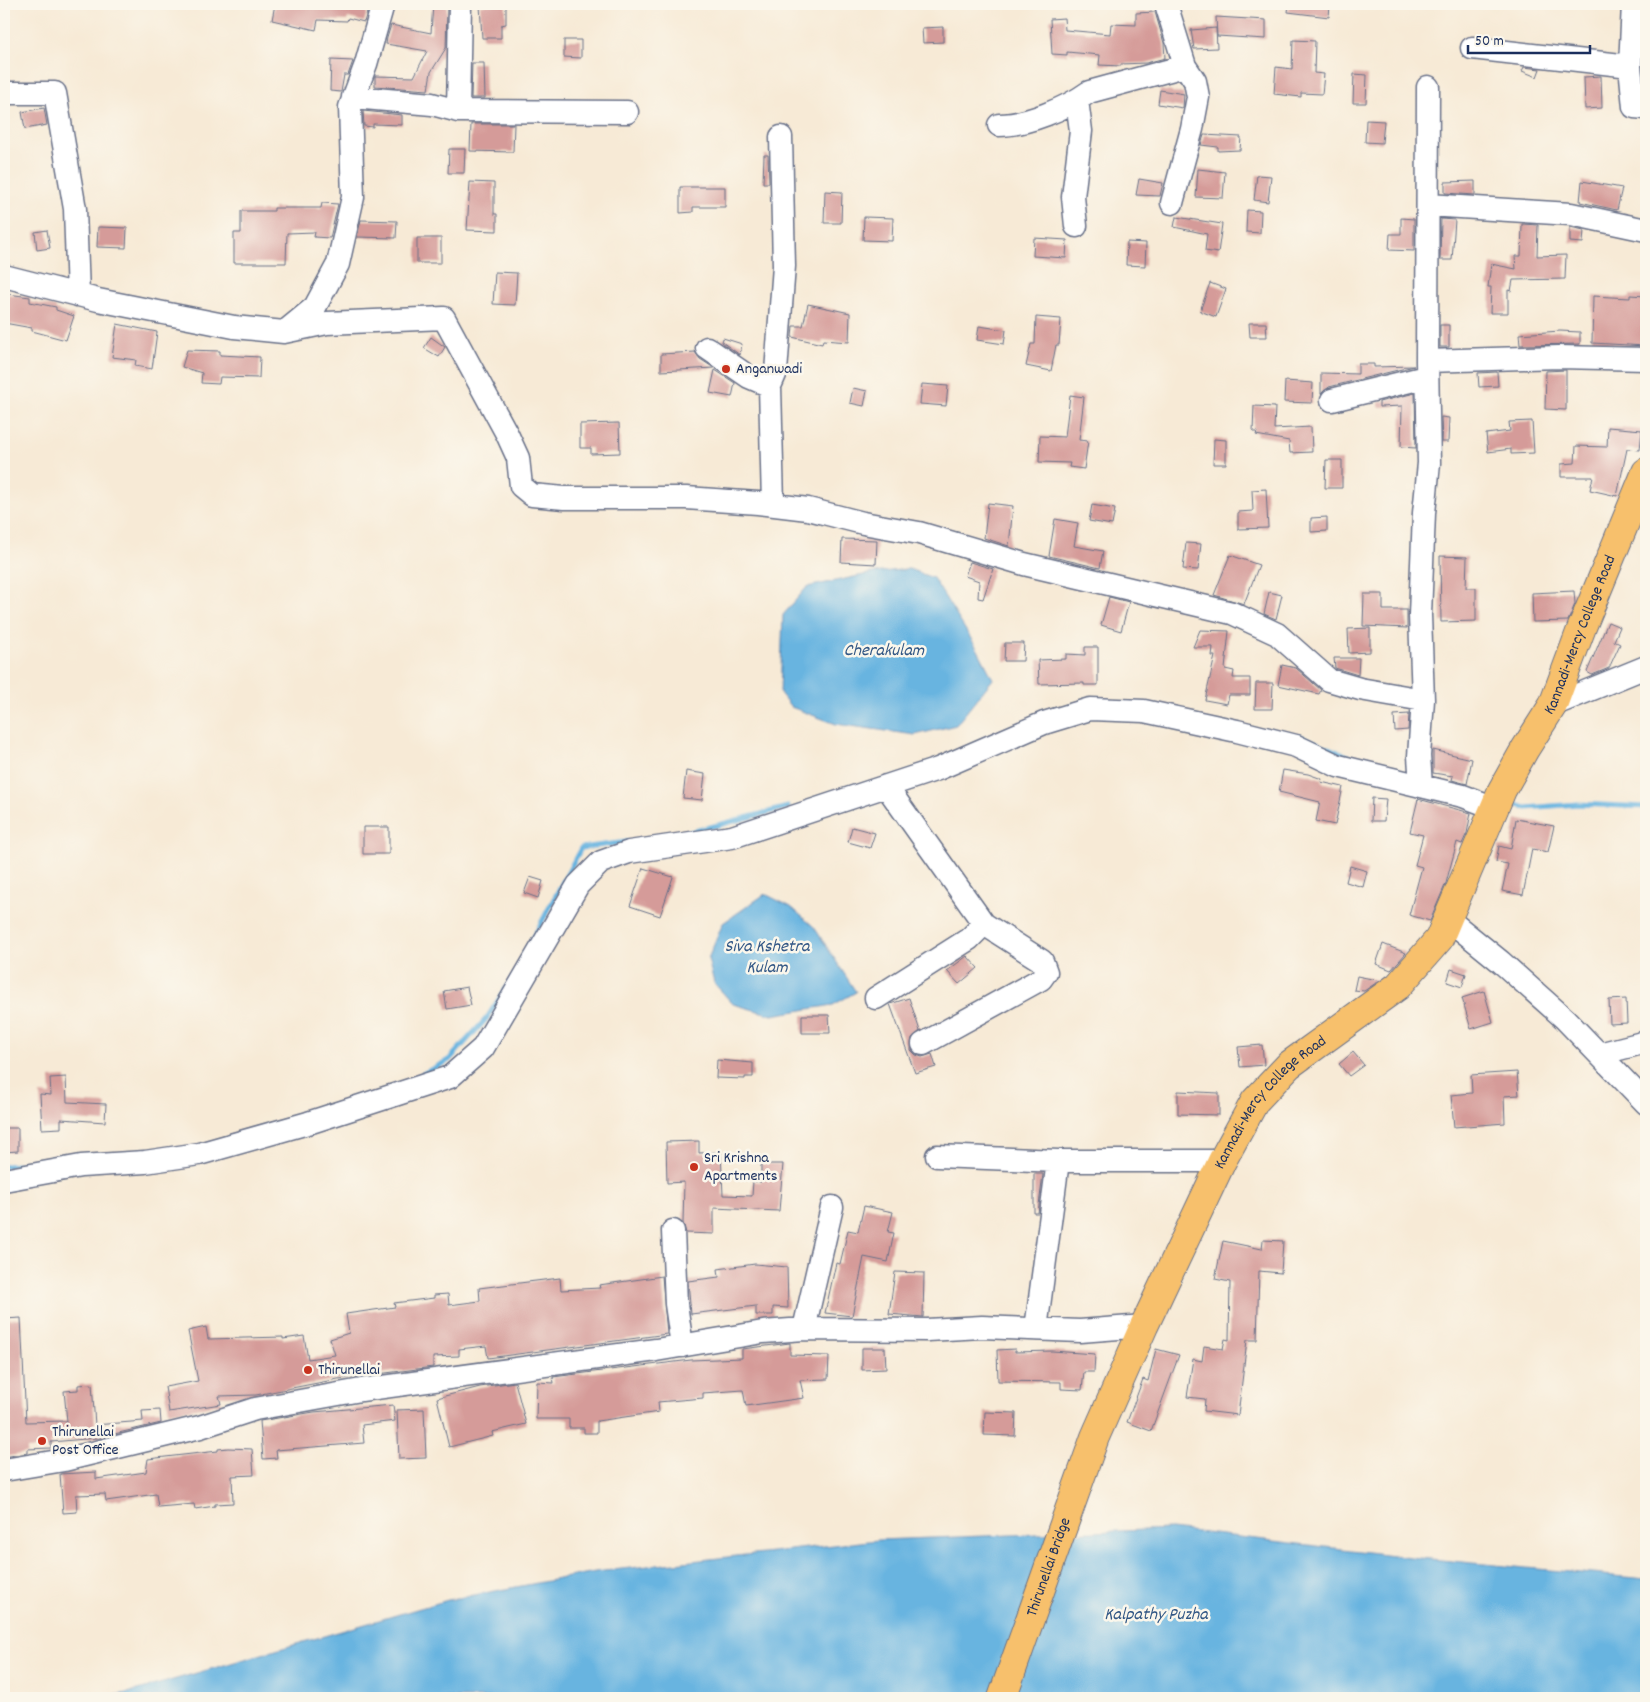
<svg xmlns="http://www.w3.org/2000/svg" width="1650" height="1702" viewBox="0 0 1650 1702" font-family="Dekko,sans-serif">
  <rect width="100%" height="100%" fill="#fbf7ec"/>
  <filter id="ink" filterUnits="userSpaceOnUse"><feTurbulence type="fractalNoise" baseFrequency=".02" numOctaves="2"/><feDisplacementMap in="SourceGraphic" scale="10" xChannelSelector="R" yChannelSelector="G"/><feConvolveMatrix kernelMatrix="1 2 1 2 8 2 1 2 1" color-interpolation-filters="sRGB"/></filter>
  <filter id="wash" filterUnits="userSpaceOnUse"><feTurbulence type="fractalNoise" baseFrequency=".0096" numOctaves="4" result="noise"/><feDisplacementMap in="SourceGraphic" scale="20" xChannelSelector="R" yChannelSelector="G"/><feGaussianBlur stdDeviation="1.12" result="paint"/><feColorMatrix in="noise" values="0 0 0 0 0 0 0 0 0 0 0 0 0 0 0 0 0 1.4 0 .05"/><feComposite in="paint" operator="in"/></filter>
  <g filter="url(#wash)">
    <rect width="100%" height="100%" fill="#f7ead6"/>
    <path fill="#67b4e0" stroke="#41729f" d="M909,569L933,578L978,650L993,679L956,725L915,735L836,724L791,707L780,693L783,615L807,587L873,573Z
      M765,894L791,907L814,927L856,992L833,1005L772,1015L733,1004L714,983L708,959L723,923Z
      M1171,1529L1419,1558L1646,1579V1698H96L128,1693L448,1600L595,1572L878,1540Z"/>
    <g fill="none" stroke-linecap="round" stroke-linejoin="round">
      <path stroke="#67b4e0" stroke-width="5" d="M1299,736L1355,759
        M1506,801L1526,808L1578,804L1646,807
        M687,833L788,807
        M520,963L581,848L627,842
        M421,1075L449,1060L487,1018L507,986
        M4,1166L35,1164"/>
    </g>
    <g id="blocks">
      <path fill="#d59b99" d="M275,4L360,7L361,4L369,6L364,22L348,18L347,21L318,20L316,30L272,20Z
        M433,4H447L446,48L431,72L428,90L375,86V76L414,77L427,51L386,44L387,38L391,25L431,33Z
        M506,4V24L501,25V38H482L480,5Z
        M1289,4H1330L1329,17L1288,12Z
        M1155,12L1164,43L1165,58L1146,63L1121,64V66L1099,65L1100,55L1067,52V55L1052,54L1050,19L1064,18L1065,30L1110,34L1111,24L1136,25V13Z
        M1216,17L1266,20V39L1217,36Z
        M943,27V42L923,43L922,28Z
        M1216,28L1217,48L1194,49L1191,30Z
        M564,40H581V58L564,57Z
        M1293,40L1315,41L1314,73L1324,74L1322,94L1301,93V97L1274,94L1276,67L1292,69Z
        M331,60L353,61L348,75H344L341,92L330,91Z
        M472,63H484L485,98H471Z
        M1524,67L1540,69L1537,77L1522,71Z
        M1354,74L1367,75L1366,103H1353Z
        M1601,76L1602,108L1585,109L1584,77Z
        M1160,90L1184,94L1183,108L1158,104Z
        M44,108L47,125L25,129L22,112Z
        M363,111L402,115V125L373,124V127L364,126Z
        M1366,120L1384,121L1382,143L1365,142Z
        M471,124H514L513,152L470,151Z
        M1204,135L1241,137L1240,150L1218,151V147L1201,145Z
        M449,149H465L464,173H448Z
        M764,155H768L769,183H763Z
        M1198,169L1225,172L1223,198L1196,197Z
        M1257,175L1271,176L1268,202L1254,200Z
        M1139,179L1163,183L1160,196L1136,195Z
        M1475,181V195L1445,193V182Z
        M1582,181L1622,188L1617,210L1580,202Z
        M470,182L494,183V214H497V231L467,230Z
        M680,187H725V207H693V212L680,213Z
        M825,191L842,192L841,223H824Z
        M322,203L338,204L330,238L314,237L315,232L287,233L286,263H234V233H241V211H274V208H321Z
        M1247,210L1261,211L1260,233L1246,232Z
        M864,217L893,218L892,241L863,240Z
        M1176,217L1222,224L1218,253L1205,251L1207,234L1174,227Z
        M1401,218L1414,219V251L1389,250L1390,234H1401Z
        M1441,219L1455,220L1452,260H1440Z
        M361,220L397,221L396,238L357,237Z
        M1522,224L1538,225L1537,256L1566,255L1565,279L1513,280L1511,291L1508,290V313H1490L1491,287H1488L1491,264L1516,269L1515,256H1521Z
        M98,227L127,228L126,248L97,247Z
        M1570,227L1584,230L1583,243L1570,242Z
        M47,230L50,248L37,250L35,232Z
        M417,238H441V263H417Z
        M1034,238L1067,240L1066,258L1033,256Z
        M1127,242L1146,243L1145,266L1126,265Z
        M495,272L517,273L515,305L493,304Z
        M1210,283L1226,289L1216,317L1200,311Z
        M8,294L30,297V302L56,307V310L74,316L66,340L32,331V328L4,323Z
        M1630,295L1646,296V346L1592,343L1593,296L1630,298Z
        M808,304L850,313L849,342L823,340L822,344L792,337L793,326H803Z
        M1036,317L1061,319L1059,345H1056L1051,371L1026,366L1031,344H1035Z
        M1249,323H1266L1267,337H1250Z
        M117,324L157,332L152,369L135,366L136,360L112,357Z
        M1440,325H1449V347H1440Z
        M979,326L1006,330L1004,344L977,340Z
        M1560,331L1580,332V344L1520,345L1519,334Z
        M431,337L445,347L439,357L424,348Z
        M723,338L742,344L740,355L722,342Z
        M187,350L220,351V355L260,357L259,378L220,377L219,384L201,383L202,373L182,367Z
        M695,352L700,359L714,368L661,371V354Z
        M1358,364H1374V367L1414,366L1329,387L1321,394V373L1358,374Z
        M715,370L735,383L732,397L710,393Z
        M1566,370V410L1545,409L1546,371Z
        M1497,372L1498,386L1479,387L1478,373Z
        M1285,381L1313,383L1312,403L1284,402Z
        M922,384L948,386L946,406L920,404Z
        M853,388L867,391L864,406L850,403Z
        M1415,393L1416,448L1401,447L1402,406L1379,407V402Z
        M1070,395L1084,397L1079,440L1088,441L1084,469L1069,467L1070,463L1039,462L1040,436L1065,437Z
        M1254,406L1275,407L1274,429L1311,427L1312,452L1290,453L1289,441L1256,435L1257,432H1253Z
        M1441,417L1449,418L1448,442H1442Z
        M1532,421L1534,453L1511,454V449L1488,452L1486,434L1510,431L1509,422Z
        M619,423L620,453L591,454V448H580V424Z
        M1608,427L1642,430L1640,450L1627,449L1617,496L1590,490L1593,477H1561V464L1575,463L1576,446L1607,447Z
        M1214,439L1226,440V464H1213Z
        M1326,460H1342V488H1325Z
        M1266,489L1268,528L1238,529V512L1253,511L1252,490Z
        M988,503L1013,506L1009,546L984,538Z
        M1092,505L1115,509L1112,525L1089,521Z
        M1327,517V531L1311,532V518Z
        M1055,519L1078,523L1074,546L1103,551L1100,568L1049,556Z
        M842,539L877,540L876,564L841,562Z
        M1186,543L1201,544L1198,570L1183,569Z
        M1230,555L1259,565L1244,604L1214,595Z
        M1440,556L1467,557L1466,588H1476V621L1441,622Z
        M970,562L993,569L983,599L978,598L979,581L965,576Z
        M1574,591L1575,604L1568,621L1533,622L1532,593Z
        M1269,592L1282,595L1276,619L1264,614Z
        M1364,594H1383V610H1407V628L1363,626Z
        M1109,597L1129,602L1121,631L1101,625Z
        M1608,622L1620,627L1614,641L1620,644L1609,668L1592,675L1587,672Z
        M1370,628V652L1349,653L1348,629Z
        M1200,630L1229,631L1225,669L1234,671L1233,678H1250V695H1229L1227,704L1205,700L1215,656H1212L1213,647H1193Z
        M1005,643H1024L1023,661H1004Z
        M1085,647H1098V685H1084V683L1039,684L1038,660L1066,659V654L1085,655Z
        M1334,658H1359L1358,675L1335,668Z
        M1282,665L1296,668L1321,690L1319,694L1278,685Z
        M1256,683H1273L1272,709H1255Z
        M1409,714L1408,730L1395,731L1394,715Z
        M1433,750L1472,759L1467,784L1452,780L1453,776L1433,773Z
        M1283,770L1308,774L1322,779L1321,782L1343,787L1335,825L1316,821L1320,802L1279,792Z
        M686,771L705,774L702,800L683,798Z
        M1372,798L1386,799L1384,821H1371Z
        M1418,799L1471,813L1467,833L1462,844L1457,842L1446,883L1430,921L1409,915L1422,867L1415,865L1423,835L1410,832Z
        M1516,819L1554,826L1548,852L1532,849L1523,895L1502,891L1508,864L1496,862L1499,846L1511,849Z
        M363,827H389V854H363Z
        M852,827L875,833L870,848L848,842Z
        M1350,866L1367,871L1363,887L1346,882Z
        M643,868L673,877L660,916L630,906Z
        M530,877L543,881L538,898L524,893Z
        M1383,944L1406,953L1391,970L1376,964Z
        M967,956L978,968L959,984L947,971Z
        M1451,969L1466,974L1462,987L1447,982Z
        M1357,976L1377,980L1376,983L1364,991L1354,990Z
        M467,987L471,1005L447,1009L444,991Z
        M1484,991L1493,1022L1471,1029L1462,998Z
        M909,998L920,1031L912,1038L911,1050L916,1055L922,1057L932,1054L936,1067L915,1073L890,1004Z
        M1626,999L1627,1023L1610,1024L1609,1000Z
        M802,1015H829L830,1033H802Z
        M1262,1045L1264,1065L1240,1067L1238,1047Z
        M1353,1052L1364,1065L1349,1076L1339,1064Z
        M717,1060L753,1063V1077H745V1079L716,1078Z
        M1517,1072L1519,1095L1504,1096L1505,1123L1454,1127L1451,1095L1472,1093L1471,1075Z
        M66,1077L67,1102L106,1104L105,1122L61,1119V1128L42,1129L40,1094L51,1095L50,1078Z
        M1178,1091L1219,1093V1115L1178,1114Z
        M4,1128H18V1151L4,1152Z
        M699,1141V1153L721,1152L723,1195L752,1196L753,1181L761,1182V1164H783L779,1211L714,1208V1234L686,1233L683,1223L684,1182L667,1183L666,1142Z
        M1034,1174H1043L1038,1213H1034Z
        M864,1206L893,1212L888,1232L894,1233L888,1262L864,1257L852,1316L825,1313L836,1263L840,1264L848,1230L858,1232Z
        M1263,1240L1283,1241L1281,1273L1259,1271L1257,1340H1247L1238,1415L1204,1411L1205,1399L1187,1397L1193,1359L1202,1361L1204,1346L1223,1349L1225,1339L1229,1340L1230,1282L1215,1279L1223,1241L1262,1249Z
        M755,1264L787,1267L788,1308L773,1307V1315H756V1306L691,1314L688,1281L719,1277L718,1269Z
        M895,1272L924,1273L923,1317L889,1314Z
        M662,1276L667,1334L488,1358L486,1346L459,1349V1356L433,1357V1367L338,1379L256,1395L219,1396L221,1404L169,1412L165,1387L198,1381L188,1331L206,1327L208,1339L283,1337V1339L304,1336L308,1359L335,1355L330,1339L349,1333L346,1314L395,1307L394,1303L434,1298V1295L448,1294L449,1305L480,1301L479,1288L560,1278L561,1290L600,1288L599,1285Z
        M21,1318L26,1422L67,1421L64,1391L78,1390V1385L92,1384L95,1425L143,1421L142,1411L160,1410L161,1423L97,1438L51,1442V1448L27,1449V1453L4,1457V1319Z
        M790,1343V1355L829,1356L828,1379L800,1380L804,1398L746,1406L743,1390L703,1393V1398L658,1402L659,1412L597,1421V1433H584V1428H569V1419H536L537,1382L554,1383L553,1377L691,1360L742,1358V1349Z
        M862,1348H885L886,1369L862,1370Z
        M1015,1349V1352L1052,1351L1095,1354L1094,1372H1084L1082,1390L1061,1389V1382L998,1381L997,1350Z
        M1156,1349L1179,1355L1151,1431L1127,1422L1143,1379L1148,1381Z
        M515,1382L526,1424L492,1432L493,1436L449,1447L437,1398L480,1387Z
        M393,1405L395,1421L362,1425L364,1443L276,1450L277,1458L263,1459L260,1421L314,1412Z
        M424,1409L426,1458L399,1459L397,1410Z
        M985,1412L1016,1413L1015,1436L984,1435Z
        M228,1448L252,1449L254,1475L232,1476L233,1503L215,1504V1506L195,1509L194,1504L158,1507L156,1494L106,1501L105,1494L76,1495L77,1512L63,1513L60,1474L96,1472V1479L146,1472L148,1459L218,1451V1449Z"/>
    </g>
  </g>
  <g filter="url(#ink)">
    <use href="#blocks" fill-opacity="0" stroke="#687088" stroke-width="1"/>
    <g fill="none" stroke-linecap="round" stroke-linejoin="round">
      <g stroke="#687088" stroke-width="25">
        <path id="minor" d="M1166,4L1185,66L1195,81L1198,97L1192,129L1172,203
          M1633,4L1630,66L1634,107L1646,108
          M1472,48L1630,66
          M4,93H55L75,209L78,295
          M353,97L432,104L458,111L627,112
          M458,111L460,4
          M999,125C1026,125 1067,108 1089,92L1185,66
          M1428,205L1571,214L1646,230
          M1076,226L1073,197L1081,131L1077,100
          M4,276L98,300L234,327L284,332L327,323L444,318L507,434L518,458L521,486L532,495L564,498H686L758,503L808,509L863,523L919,533L1024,564L1232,613L1277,634L1329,680L1360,689L1423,700L1419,756L1421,786
          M287,330L315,307L338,264L353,197L350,107L366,64L383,4
          M707,348L749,377L770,386
          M1427,361L1428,87
          M1332,400L1426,377
          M773,504L770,386L776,372L784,266L781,137
          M1423,700L1420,615L1424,513L1429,463L1427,361L1559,357L1646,359
          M1553,705L1646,667
          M1448,919L1501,962L1565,1019L1646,1103
          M876,998L969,939L984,924L886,786
          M923,1044L1041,979L1046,972L1042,961L984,924
          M1599,1054L1646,1042
          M937,1156L1058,1161H1222
          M4,1180L81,1166L145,1162L199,1154L308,1123L450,1077L483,1048L578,885L601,862L629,852L732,837L938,769L1044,723L1090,709L1144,711L1237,731L1296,746L1338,766L1463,796L1495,808
          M673,1231L676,1304L682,1346
          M804,1329L832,1207
          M1036,1329L1058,1161
          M4,1470L64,1460L200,1427L255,1409L361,1390L656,1350L763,1332L804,1329L927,1330L982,1327L1080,1331L1144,1326"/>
      </g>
      <g stroke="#687088" stroke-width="30">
        <g id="major">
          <path id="s1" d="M1002,1698L1095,1437L1144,1326L1222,1161L1255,1101L1289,1065L1398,986L1439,939L1502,790L1525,749L1553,705L1582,627L1646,472"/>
        </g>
      </g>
      <use href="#minor" stroke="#fff" stroke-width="22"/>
      <use href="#major" stroke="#f7c06c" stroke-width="28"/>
    </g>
  </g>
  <g fill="#c8321e" stroke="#fbf7ec" stroke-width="2">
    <circle cx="726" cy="369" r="5"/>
    <circle cx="694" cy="1167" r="5"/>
    <circle cx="308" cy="1370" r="5"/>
    <circle cx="42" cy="1441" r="5"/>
  </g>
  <g text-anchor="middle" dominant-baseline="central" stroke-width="5" stroke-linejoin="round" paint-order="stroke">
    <g font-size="16" fill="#1b2f5e" stroke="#fbf7ec" text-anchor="start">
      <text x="736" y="369">Anganwadi</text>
      <text x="704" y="1158">Sri Krishna<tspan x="704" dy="18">Apartments</tspan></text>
      <text x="318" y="1370">Thirunellai</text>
      <text x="52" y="1432">Thirunellai<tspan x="52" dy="18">Post Office</tspan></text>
    </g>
    <g font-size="16" fill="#1b2f5e" stroke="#fbf7ec">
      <text stroke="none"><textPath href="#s1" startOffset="1232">Kannadi-Mercy College Road</textPath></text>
      <text stroke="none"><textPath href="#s1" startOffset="658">Kannadi-Mercy College Road</textPath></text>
      <text stroke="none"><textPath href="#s1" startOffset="139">Thirunellai Bridge</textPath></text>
    </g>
    <g font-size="18" font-style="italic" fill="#325785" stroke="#fbf7ec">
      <text x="884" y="651">Cherakulam</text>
      <text x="767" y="947">Siva Kshetra<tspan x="767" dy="21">Kulam</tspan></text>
      <text x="1156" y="1615">Kalpathy Puzha</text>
    </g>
  </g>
  <rect width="1650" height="1702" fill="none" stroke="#fbf7ec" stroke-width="20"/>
  <path d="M1468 45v8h122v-8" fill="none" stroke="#1b2f5e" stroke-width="2.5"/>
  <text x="1475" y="45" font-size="15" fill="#1b2f5e" stroke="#fbf7ec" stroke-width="4" paint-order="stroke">50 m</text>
</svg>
